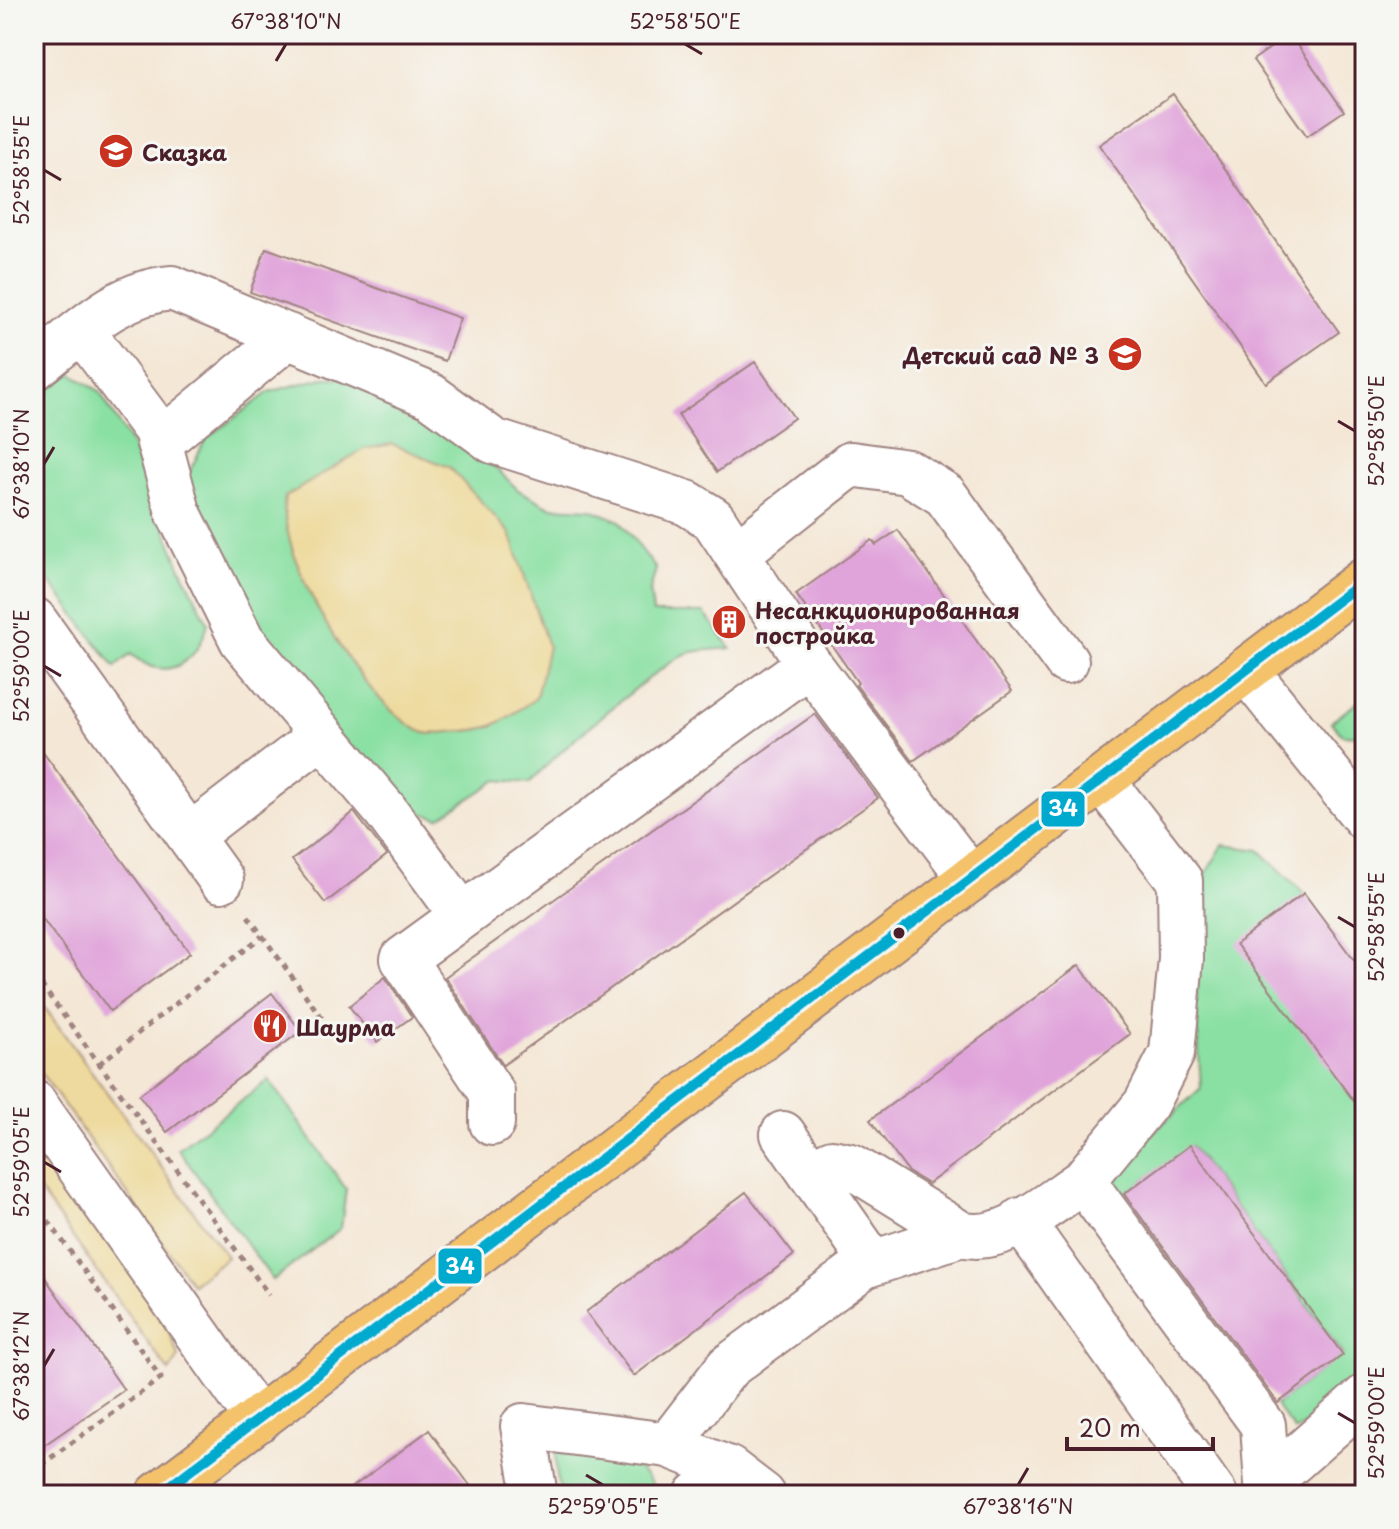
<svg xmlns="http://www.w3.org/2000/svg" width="1399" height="1529" viewBox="0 0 1399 1529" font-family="'Playpen Sans',sans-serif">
  <rect width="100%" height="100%" fill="#f6f6f2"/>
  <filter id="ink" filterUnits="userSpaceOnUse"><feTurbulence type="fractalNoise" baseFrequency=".0125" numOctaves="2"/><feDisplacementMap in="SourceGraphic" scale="16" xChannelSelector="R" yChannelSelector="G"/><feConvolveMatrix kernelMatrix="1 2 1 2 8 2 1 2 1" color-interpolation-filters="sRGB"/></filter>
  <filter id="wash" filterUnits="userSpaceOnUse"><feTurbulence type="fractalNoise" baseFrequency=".006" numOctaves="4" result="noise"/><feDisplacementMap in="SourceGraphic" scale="32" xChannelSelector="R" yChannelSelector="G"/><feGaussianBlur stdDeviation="1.8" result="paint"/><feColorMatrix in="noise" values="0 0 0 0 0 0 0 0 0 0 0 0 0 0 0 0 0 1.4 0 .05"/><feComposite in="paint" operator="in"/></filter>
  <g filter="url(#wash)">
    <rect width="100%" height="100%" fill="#f4e7d6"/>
    <path fill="#8ae0a3" stroke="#6a8067" stroke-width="2" d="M69,372L99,391L131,444L180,566L208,623C197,663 167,685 131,654L115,667L34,561V386L43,378Z
      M323,378H353L401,399L497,469L518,490L550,507L591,509L620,521L656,569L650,590L653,613H704L731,648C718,650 700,649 688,653C663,662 546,761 530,783L498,780L439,818L394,805L264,646L183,485L205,440L269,392Z
      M1365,697V736L1342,735L1331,722Z
      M1223,845L1259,850L1304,893L1365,1116V1387L1295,1431L1275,1405L1343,1354L1191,1146L1122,1196L1111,1172L1201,1088L1196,1007L1202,880Z
      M269,1080L346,1189L341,1228L273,1280L178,1149Z
      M556,1452C595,1457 634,1451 655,1489L653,1495H563L557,1481Z"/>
    <path fill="#eeda9e" stroke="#9c7c64" stroke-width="2" d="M392,444L449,467L510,533L548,646L536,698C498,724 497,730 449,732C442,733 431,735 425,733C366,712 276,557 285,497L364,449Z
      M34,993L227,1257L192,1284L34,1063Z
      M34,1135L164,1320L179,1357L169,1372L34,1183Z"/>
    <g id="blocks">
      <path fill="#e0a4da" d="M1290,34L1344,111L1307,136L1253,60Z
        M1173,94L1339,332L1266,383L1099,145Z
        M266,248L460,318L445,361L250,292Z
        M755,362L794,418L717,472L678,415Z
        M898,530L1012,691L913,761L856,685L858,683L796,594L872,540L876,545Z
        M815,714L878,798L503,1065L445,977Z
        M34,740L190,953L110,1011L34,907Z
        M354,812L387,855L325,903L292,860Z
        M1304,893L1365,975V1116L1236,944Z
        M1079,965L1130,1034L928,1184L908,1172L870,1120Z
        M385,977L412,1017L377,1042L349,1006Z
        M272,993L301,1031L167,1132L139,1095Z
        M1190,1145L1343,1355L1278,1403L1124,1194Z
        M746,1192L794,1255L634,1376L586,1312Z
        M34,1262L124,1390L34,1452Z
        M429,1430L477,1495H342Z"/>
    </g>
  </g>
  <g filter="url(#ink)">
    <use href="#blocks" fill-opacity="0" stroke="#9f8380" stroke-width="2"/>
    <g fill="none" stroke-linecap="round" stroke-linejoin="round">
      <g stroke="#9f8380" stroke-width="48">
        <path id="minor" d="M82,331L156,430L178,512L242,640L385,810L462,915
          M34,368C77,335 116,292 172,288L431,396L493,441L687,503L713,519L809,664L971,879
          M159,443L288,336
          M736,554L851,464L908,472L945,495L1066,661
          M34,620L221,880
          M1246,670L1365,818
          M190,836L322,735
          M34,1103L258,1420
          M492,1123V1093L403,959L809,664
          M783,1134L873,1263
          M810,1173L832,1162L851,1166L961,1234C1003,1246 1049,1203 1083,1181L1263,1425L1267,1484L1275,1495
          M1083,1181L1146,1104L1172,1053L1181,959L1180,881L1102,780
          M1021,1220L1215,1495
          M668,1445L728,1367L864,1266L961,1234
          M1267,1484L1365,1397
          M535,1495L523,1426L668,1445L729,1469L763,1495
          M697,1495L729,1469"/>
      </g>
      <g stroke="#9f8380" stroke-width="48">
        <path id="major" d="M158,1495L1365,580"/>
      </g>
      <path stroke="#9f8380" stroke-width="5" stroke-dasharray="6 6" stroke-linecap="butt" d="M248,916L322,1018
        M34,975L269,1295
        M99,1064L262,936
        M34,1201L161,1378L34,1470"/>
      <use href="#minor" stroke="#fff" stroke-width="44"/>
      <use href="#major" stroke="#f3c26a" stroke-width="44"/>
      <g stroke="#f6f6f2" stroke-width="16">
        <path id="bus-1" d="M158,1495L1365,580"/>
      </g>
      <use href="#bus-1" stroke="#00a9ce" stroke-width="10"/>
    </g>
  </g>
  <path fill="none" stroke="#4a1f2b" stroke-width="3" d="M685,44L702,54M276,61L286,44M44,170L61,180M1338,421L1355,431M44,464L54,447M44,666L61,676M1338,917L1355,927M44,1162L61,1172M44,1366L54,1349M1338,1413L1355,1423M586,1475L603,1485M1018,1485L1028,1468"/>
  <defs>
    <g id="school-disc" transform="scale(1.8)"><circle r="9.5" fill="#c8321e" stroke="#f6f6f2"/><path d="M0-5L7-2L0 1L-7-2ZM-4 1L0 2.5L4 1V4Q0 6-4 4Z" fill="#fff"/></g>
    <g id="building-disc" transform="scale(1.8)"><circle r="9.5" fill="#c8321e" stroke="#f6f6f2"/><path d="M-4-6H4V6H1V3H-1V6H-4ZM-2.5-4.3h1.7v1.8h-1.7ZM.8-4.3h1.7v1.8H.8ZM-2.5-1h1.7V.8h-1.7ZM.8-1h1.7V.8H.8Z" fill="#fff"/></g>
    <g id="restaurant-disc" transform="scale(1.8)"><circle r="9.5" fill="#c8321e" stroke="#f6f6f2"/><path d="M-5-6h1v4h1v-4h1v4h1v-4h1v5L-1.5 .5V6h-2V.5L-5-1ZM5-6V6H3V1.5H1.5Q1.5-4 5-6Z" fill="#fff"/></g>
  </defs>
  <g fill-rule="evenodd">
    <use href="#school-disc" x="116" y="151"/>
    <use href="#school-disc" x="1125" y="354"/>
    <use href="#building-disc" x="729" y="622"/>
    <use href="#restaurant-disc" x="270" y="1026"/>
  </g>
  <circle fill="#4a1f2b" stroke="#f6f6f2" stroke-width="3" cx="899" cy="933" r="7"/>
  <g text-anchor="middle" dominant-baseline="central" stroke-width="6" stroke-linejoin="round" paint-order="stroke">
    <g font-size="22" font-weight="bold" fill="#4a1f2b" stroke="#f6f6f2" text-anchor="start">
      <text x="142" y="151">Сказка</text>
      <text x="1099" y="354" text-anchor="end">Детский сад № 3</text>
      <text x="755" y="609">Несанкционированная<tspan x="755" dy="25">постройка</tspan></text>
      <text x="296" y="1026">Шаурма</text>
    </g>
  </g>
  <g stroke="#f6f6f2" stroke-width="3">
    <rect x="1040" y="790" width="46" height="38" rx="8" fill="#00a9ce"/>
    <rect x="437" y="1247" width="46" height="38" rx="8" fill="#00a9ce"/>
  </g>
  <g font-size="22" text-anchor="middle" font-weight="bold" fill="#fff">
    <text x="1063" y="816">34</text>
    <text x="460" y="1274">34</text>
  </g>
  <rect width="1399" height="1529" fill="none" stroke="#f6f6f2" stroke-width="88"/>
  <path d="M1067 1437v12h146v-12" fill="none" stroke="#4a1f2b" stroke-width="4"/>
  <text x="1079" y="1437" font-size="24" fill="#4a1f2b" stroke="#f6f6f2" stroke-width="6" paint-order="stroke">20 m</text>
  <rect x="44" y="44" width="1311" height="1441" fill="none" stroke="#4a1f2b" stroke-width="3"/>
  <g font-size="20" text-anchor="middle" fill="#4a1f2b">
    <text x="286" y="29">67°38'10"N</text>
    <text x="685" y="29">52°58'50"E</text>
    <text transform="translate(22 170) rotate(-90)" y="7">52°58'55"E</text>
    <text transform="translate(1377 431) rotate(-90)" y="7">52°58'50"E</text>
    <text transform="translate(22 464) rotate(-90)" y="7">67°38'10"N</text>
    <text transform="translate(22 666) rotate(-90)" y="7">52°59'00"E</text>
    <text transform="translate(1377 927) rotate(-90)" y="7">52°58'55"E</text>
    <text transform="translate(22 1162) rotate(-90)" y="7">52°59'05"E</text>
    <text transform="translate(22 1366) rotate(-90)" y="7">67°38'12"N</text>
    <text transform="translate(1377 1423) rotate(-90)" y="7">52°59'00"E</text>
    <text x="603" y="1514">52°59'05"E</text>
    <text x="1018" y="1514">67°38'16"N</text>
  </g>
</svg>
